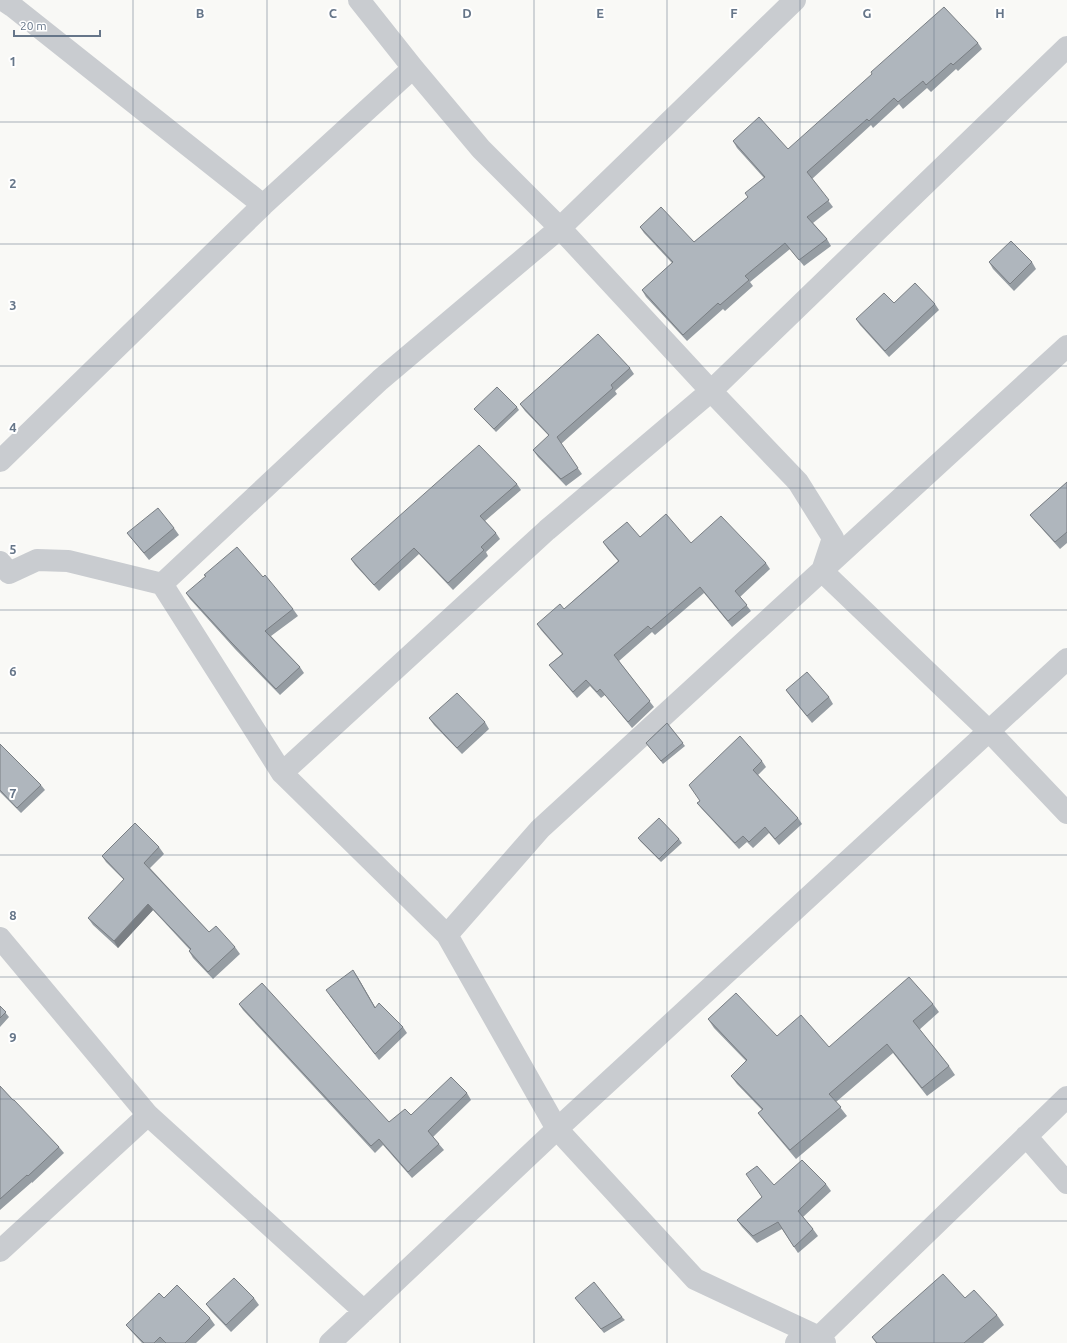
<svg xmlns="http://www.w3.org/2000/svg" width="1067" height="1343" viewBox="0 0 1067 1343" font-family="Ubuntu,sans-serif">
  <rect width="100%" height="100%" fill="#f9f9f6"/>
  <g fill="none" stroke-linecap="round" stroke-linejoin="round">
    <path stroke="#c9ccd0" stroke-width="22" d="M3,0L12,6L263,205
      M359,0L413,68L481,149L560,228L711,391L798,482L833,538L822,571L990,732L1067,813
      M0,461L263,205L413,68
      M0,562L9,573L37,560L68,561L162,584L282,773L447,935L557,1129L695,1279L819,1337L825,1343
      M162,584L380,380L560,228L795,0
      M282,773L547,530L711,391L1067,47
      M447,935L540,829L1067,346
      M0,938L148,1115L364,1311
      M1026,1136L1067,1183
      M0,1251L148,1115
      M330,1343L557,1129L1067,659
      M796,1343L819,1337L1067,1097"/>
  </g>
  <path fill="#969da3" d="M978,43L982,49L958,71L956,69L931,92L927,88L903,109L899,104L873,128L871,125L812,179L833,207L813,223L827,239L831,246L804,266L790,249L750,282L753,286L725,311L723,309L687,341L646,297L642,290L672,263L644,233L640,227L694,242L748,197L764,178L737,148L733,141L788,149Z
    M989,262H1032L1036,269L1014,291L993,269Z
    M894,303L935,304L939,310L889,357L860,325L856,319Z
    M630,368L634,374L615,391L617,394L561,444L582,474L566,486L538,457L533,450L549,436L525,411L520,404Z
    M517,407L519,410L496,432L477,412L474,409Z
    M1067,482V543L1060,549L1035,521L1030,515Z
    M517,484L521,490L485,521L496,533L500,539L486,552L488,556L453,590L419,554L379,591L355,565L351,559Z
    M174,528L179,535L149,560L127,533Z
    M640,537L691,543L766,563L770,569L740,597L751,611L732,627L704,593L655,635L652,632L619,661L654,707L632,728L605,695L601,698L590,686L577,698L554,671L549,665L562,654L541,630L537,624L564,609L618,561L607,548L603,542Z
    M263,577L293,609L298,616L271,636L300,667L304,673L280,695L235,649L190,599L186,593Z
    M786,690L829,697L833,704L812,723L791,697Z
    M429,718L485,722L489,729L462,754L434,725Z
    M667,723L685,746L663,764L646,743Z
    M0,744L41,785L45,790L21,813L0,792Z
    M762,761L766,767L758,775L798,818L802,824L779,845L769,833L753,848L747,842L739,849L702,809L697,803Z
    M638,838L679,839L682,843L661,862L640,841Z
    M159,847L164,854L150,868L209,932L235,947L240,954L213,979L193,958L189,951L190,950L153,910L118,948L93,925L88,918L124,880L106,862L102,856Z
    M357,976L375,1007L403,1027L407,1033L379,1060L330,996Z
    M239,1004L389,1122L411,1115L467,1093L471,1100L433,1137L444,1150L412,1178L383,1145L375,1153L243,1010Z
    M933,1004L939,1012L919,1030L949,1066L955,1075L927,1096L893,1053L836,1102L847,1116L796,1159L764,1121L758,1113L762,1110L737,1084L731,1076L746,1061L714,1028L708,1019L777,1036L829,1047Z
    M0,1006L9,1017L0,1027Z
    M0,1086L13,1100L59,1147L64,1153L32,1183V1182L0,1210Z
    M826,1184L831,1191L803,1217L813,1229L818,1236L798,1253L782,1229L757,1243L742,1227L737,1220L774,1185Z
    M164,1298L210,1318L215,1325L196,1343H142L131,1331L126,1325Z
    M254,1298L259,1305L231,1332L211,1311L206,1304Z
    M575,1298L622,1317L625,1320L604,1333Z
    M965,1298L997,1315L1004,1325L983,1343H876L872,1337Z"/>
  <path fill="#7a7f84" d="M148,904L153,910L118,948L114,941Z
    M353,970L357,976L379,1014L375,1008Z"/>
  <path fill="#afb6bd" stroke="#7a7f84" d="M944,7L978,43L953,65L951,63L926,85L923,81L898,102L894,98L869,121L867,119L807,172L829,200L807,217L827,239L799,260L785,243L745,276L749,280L720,305L718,303L683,335L642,290L673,262L640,227L661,207L694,242L748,197L745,193L765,177L733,141L759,117L788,149L872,74L871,72Z
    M1011,241L1032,262L1010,284L989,262Z
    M915,283L935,304L885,351L856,319L884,293L894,303Z
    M598,334L630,368L611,385L613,388L557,437L578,468L561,479L533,450L549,435L520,404Z
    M497,387L517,407L494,429L474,409Z
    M479,445L517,484L480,516L496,533L481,547L484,550L448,583L414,548L374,585L351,559Z
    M1067,482V532L1055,542L1030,515Z
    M158,508L174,528L144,553L127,533Z
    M666,514L691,543L721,516L766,563L735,591L747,605L728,621L700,587L651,629L648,626L614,655L650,701L628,722L600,689L597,692L586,680L573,692L549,665L563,654L537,624L560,604L564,609L619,561L603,542L627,522L640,537Z
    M237,547L263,577L265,575L293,609L265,631L300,667L276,689L231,642L186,593L206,576L204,575Z
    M807,672L829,697L807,716L786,690Z
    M457,693L485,722L457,748L429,718Z
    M667,723L683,743L661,761L646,743Z
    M740,736L762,761L753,770L798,818L775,839L765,827L749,842L743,836L735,843L697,803L700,801L689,785Z
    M0,744L41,785L17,808L0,790Z
    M659,818L679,839L659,859L638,838Z
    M135,823L159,847L144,863L209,932L216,926L235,947L208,972L189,951L191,949L148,904L114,941L88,918L124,879L102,856Z
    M353,970L375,1008L379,1003L403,1027L375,1054L326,990Z
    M909,977L933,1004L913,1021L949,1066L922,1088L887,1044L829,1094L841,1107L790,1150L758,1113L763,1109L731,1076L747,1060L708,1019L736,993L777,1036L801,1015L829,1047Z
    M262,983L389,1122L405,1109L411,1115L451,1077L467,1093L428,1131L439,1144L408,1172L379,1139L371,1146L239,1004Z
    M0,1006L6,1012L0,1018Z
    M0,1086L13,1100H14L59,1147L28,1176L27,1175L0,1199Z
    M802,1160L826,1184L798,1211L813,1229L794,1247L778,1222L753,1236L737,1220L762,1197L746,1174L757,1166L774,1185Z
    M943,1274L965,1298L974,1290L997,1315L964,1343H877L872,1337Z
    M234,1278L254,1298L226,1325L206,1304Z
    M594,1282L622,1317L601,1329L575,1298Z
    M177,1285L210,1318L185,1343H166L160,1337L154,1343H144L126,1325L159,1293L164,1298Z"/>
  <path fill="none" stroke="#667689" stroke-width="1" stroke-opacity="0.55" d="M133,0V1343M267,0V1343M400,0V1343M534,0V1343M667,0V1343M800,0V1343M934,0V1343M0,122H1067M0,244H1067M0,366H1067M0,488H1067M0,610H1067M0,733H1067M0,855H1067M0,977H1067M0,1099H1067M0,1221H1067"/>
  <g font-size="13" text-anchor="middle" font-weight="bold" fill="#667689" stroke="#fff" stroke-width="4" stroke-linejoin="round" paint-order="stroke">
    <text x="200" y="18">B</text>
    <text x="333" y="18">C</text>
    <text x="467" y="18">D</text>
    <text x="600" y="18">E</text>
    <text x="734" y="18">F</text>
    <text x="867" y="18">G</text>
    <text x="1000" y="18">H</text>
    <text x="13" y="66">1</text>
    <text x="13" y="188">2</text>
    <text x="13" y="310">3</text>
    <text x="13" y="432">4</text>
    <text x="13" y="554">5</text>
    <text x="13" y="676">6</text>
    <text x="13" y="798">7</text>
    <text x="13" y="920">8</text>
    <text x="13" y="1042">9</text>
  </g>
  <path d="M14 30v6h86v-6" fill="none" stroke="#667689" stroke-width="2"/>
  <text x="20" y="30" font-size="12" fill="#667689" stroke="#ffffff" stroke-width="3" paint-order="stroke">20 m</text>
</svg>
